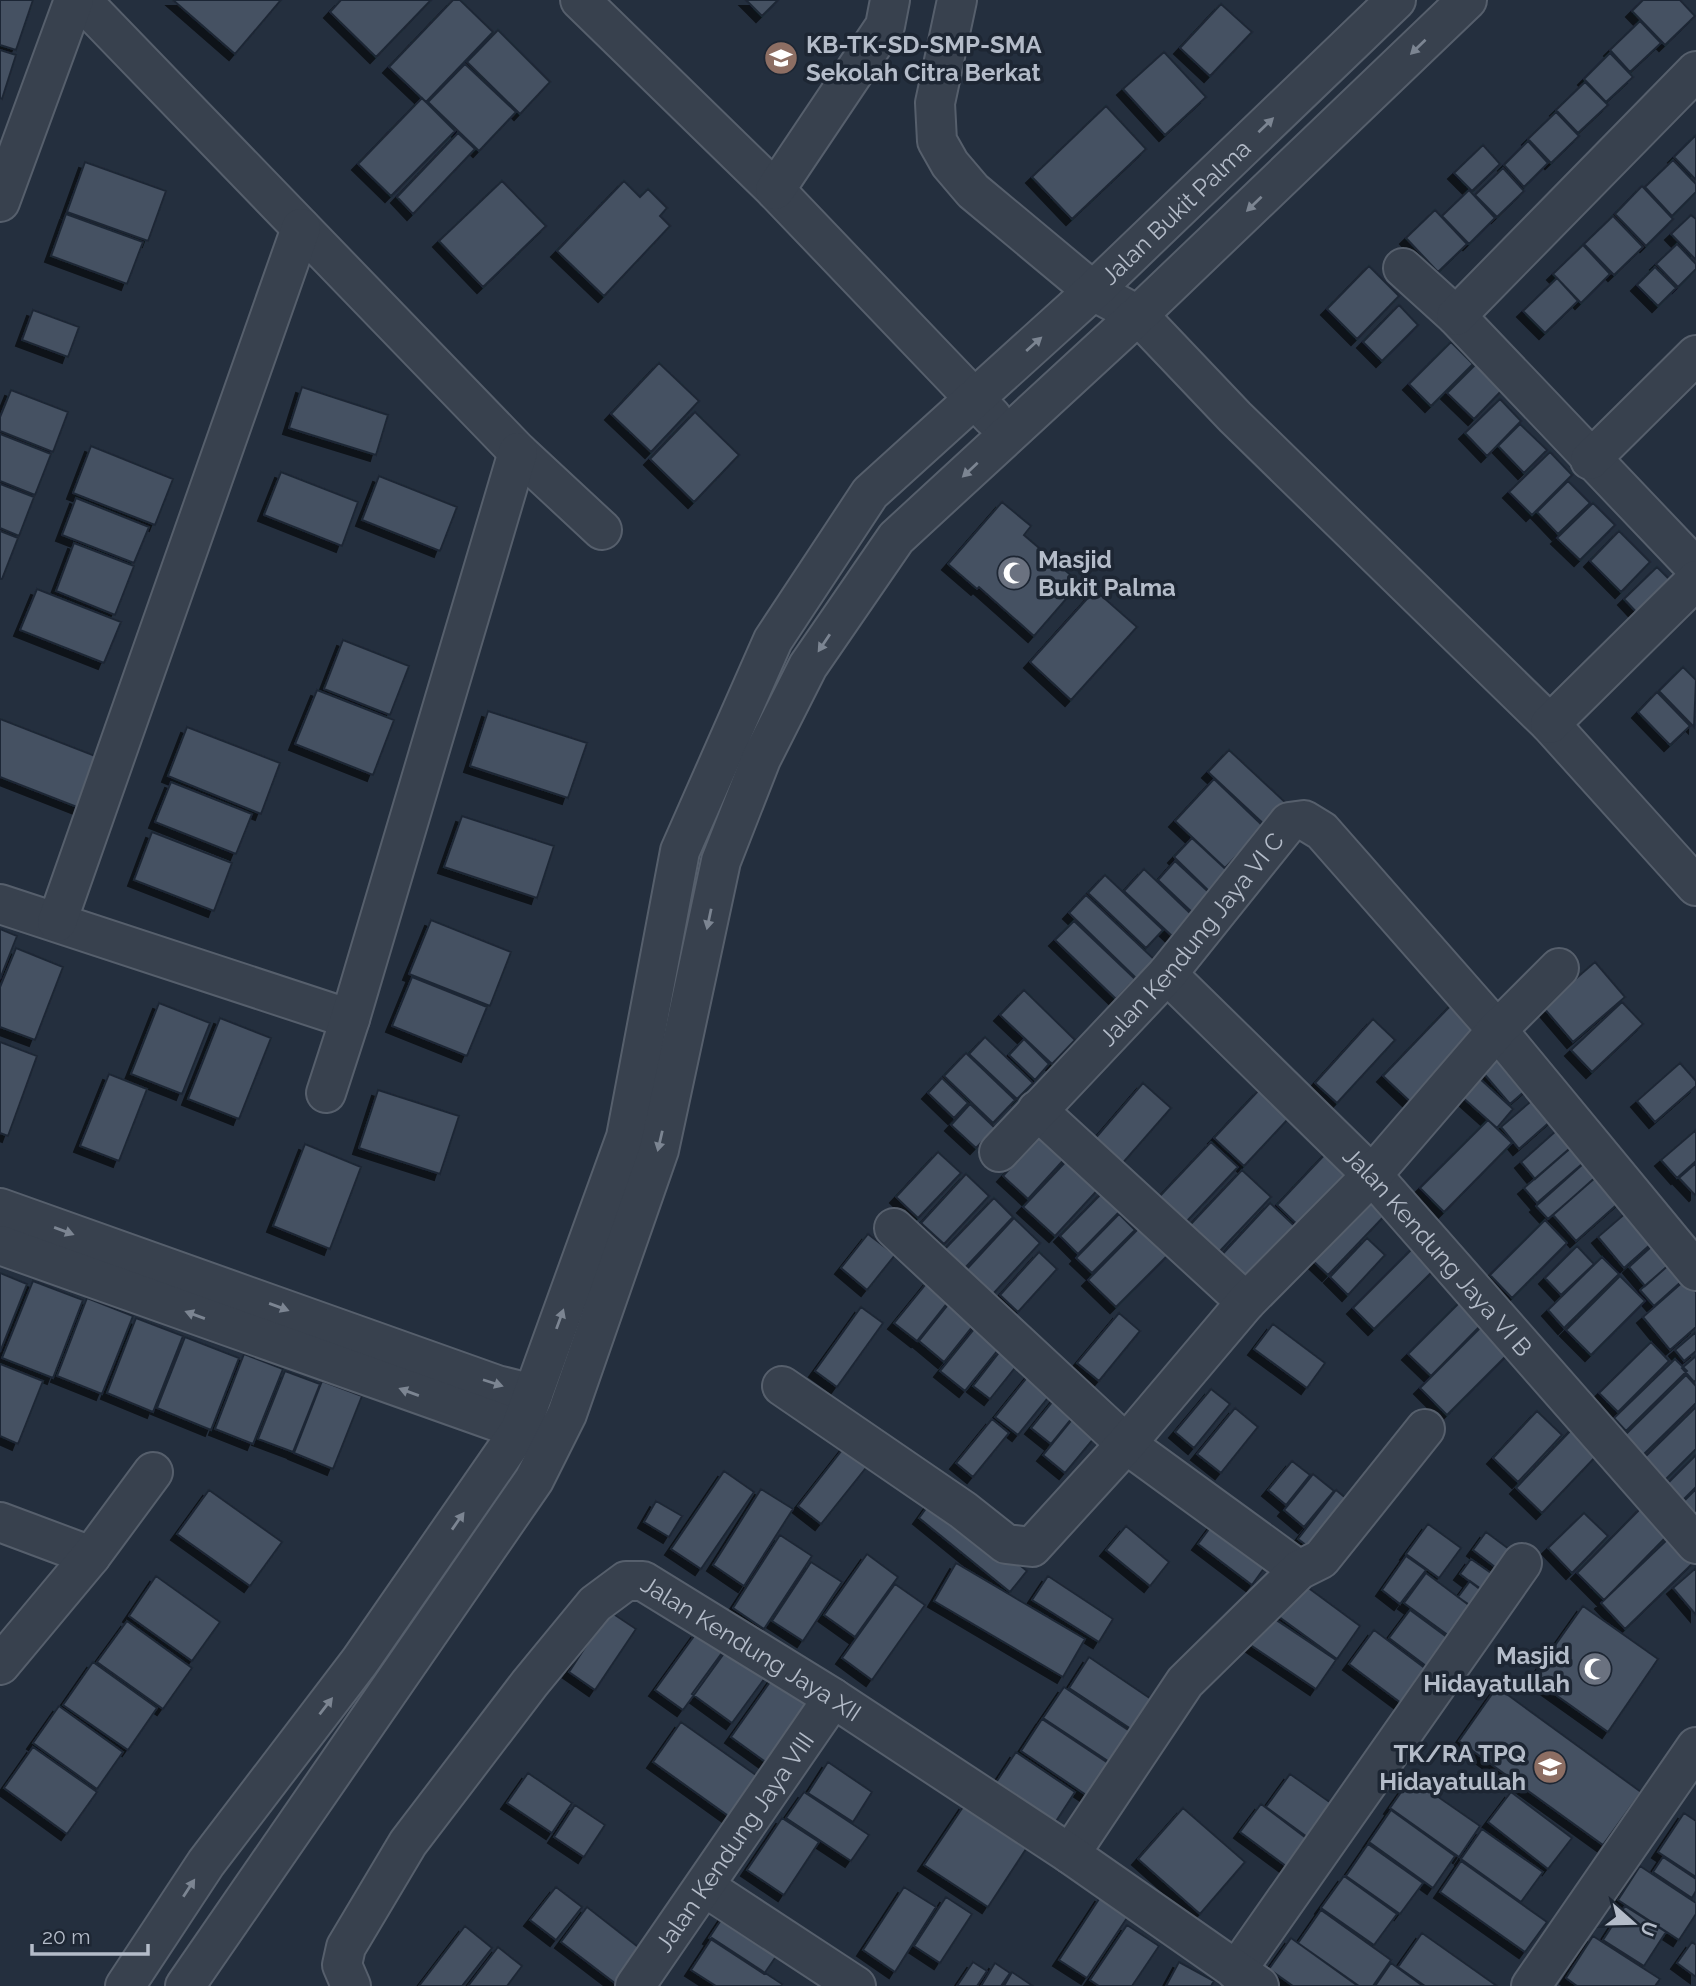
<svg xmlns="http://www.w3.org/2000/svg" width="1696" height="1986" viewBox="0 0 1696 1986" font-family="Raleway,sans-serif">
  <defs>
    <filter id="shadow"><feDropShadow dx="-6" dy="6" stdDeviation="0" flood-color="#0009"/></filter>
  </defs>
  <rect width="100%" height="100%" fill="#242f3e"/>
  <path fill="#455162" stroke="#1f2835" stroke-width="2" filter="url(#shadow)" d="M0,0H33L16,50L0,45Z
    M173,0H281L235,54Z
    M341,0H431L376,57L330,12Z
    M453,0H460L493,32L426,102L389,67Z
    M746,0H778L762,16Z
    M1643,0H1680L1695,16L1665,45L1632,11Z
    M1221,4L1252,32L1210,76L1180,48Z
    M1640,21L1661,43L1630,72L1610,50Z
    M498,30L550,82L520,114L467,62Z
    M0,50L16,55L2,99L0,98Z
    M1164,52L1206,97L1165,135L1123,89Z
    M1610,53L1633,77L1606,102L1584,79Z
    M465,64L516,112L479,151L428,102Z
    M1585,82L1608,105L1578,133L1556,110Z
    M422,98L455,131L391,196L358,164Z
    M1106,106L1146,149L1072,219L1032,177Z
    M1556,112L1579,136L1551,163L1528,139Z
    M458,133L475,149L413,214L397,197Z
    M1696,135V180L1674,157Z
    M1528,141L1548,163L1524,187L1504,165Z
    M1483,145L1500,164L1472,191L1454,173Z
    M1673,160L1696,184V192L1672,216L1645,187Z
    M85,162L166,191L148,241L67,212Z
    M1503,168L1524,191L1497,217L1475,195Z
    M502,181L546,226L483,287L439,241Z
    M624,181L640,197L648,189L667,208L660,216L670,226L604,296L557,251Z
    M1642,186L1673,219L1646,246L1615,214Z
    M1469,190L1495,218L1469,244L1442,216Z
    M1435,210L1467,244L1438,272L1406,238Z
    M66,214L143,242L127,284L51,256Z
    M1691,215L1696,219V260L1671,234Z
    M1613,216L1643,247L1614,275L1584,244Z
    M1677,244L1696,264V269L1678,287L1656,264Z
    M1583,245L1610,274L1581,303L1553,274Z
    M1369,266L1399,296L1357,339L1327,309Z
    M1655,267L1676,288L1658,306L1637,285Z
    M1557,278L1578,301L1545,333L1523,311Z
    M1399,305L1418,325L1382,361L1363,342Z
    M33,310L79,327L68,357L22,340Z
    M1451,342L1473,364L1431,406L1409,384Z
    M1480,360L1506,386L1474,419L1447,393Z
    M659,363L699,401L651,452L611,414Z
    M302,387L388,415L376,455L289,428Z
    M11,390L68,412L53,452L0,431V417Z
    M1500,399L1521,421L1487,456L1465,433Z
    M695,412L739,455L694,502L650,459Z
    M1520,424L1547,450L1524,473L1498,446Z
    M0,434L51,454L35,495L0,481Z
    M91,446L173,479L155,525L73,493Z
    M1550,452L1572,475L1532,515L1509,492Z
    M281,472L358,502L342,546L264,515Z
    M379,476L457,507L440,551L362,520Z
    M1568,481L1590,503L1558,534L1537,512Z
    M0,484L34,497L19,536L0,528Z
    M76,498L149,527L134,563L62,535Z
    M1002,502L1031,526L1024,535L1080,583L1034,636L979,587L977,589L948,564Z
    M1593,503L1615,525L1580,560L1557,538Z
    M0,531L18,538L2,579H0Z
    M1619,531L1650,562L1621,592L1590,561Z
    M74,543L134,566L115,615L56,591Z
    M1657,567L1673,583L1640,616L1624,599Z
    M37,589L121,622L104,663L20,630Z
    M1095,590L1137,627L1071,700L1030,662Z
    M343,640L409,666L390,715L324,689Z
    M1683,667L1696,680L1694,727L1659,691Z
    M317,690L394,720L373,775L295,744Z
    M1657,692L1690,726L1670,745L1638,712Z
    M488,711L587,743L568,798L470,766Z
    M0,719L103,759L82,809L0,777Z
    M187,727L280,763L261,814L168,776Z
    M1229,750L1288,805L1267,827L1208,772Z
    M1214,779L1264,827L1225,868L1175,821Z
    M171,782L252,814L236,854L155,822Z
    M462,816L554,846L537,898L444,867Z
    M152,832L232,863L214,911L134,880Z
    M1192,838L1233,876L1214,896L1174,857Z
    M1175,861L1215,898L1197,917L1158,880Z
    M1144,869L1192,915L1172,936L1124,891Z
    M1105,875L1163,930L1146,948L1088,893Z
    M1086,895L1157,962L1139,981L1069,913Z
    M431,920L511,952L490,1006L409,974Z
    M1074,921L1135,979L1116,999L1055,940Z
    M0,929L17,936L0,979Z
    M16,948L63,967L35,1040L0,1027V987Z
    M1595,962L1625,997L1573,1042L1543,1007Z
    M412,977L487,1007L467,1056L392,1026Z
    M1024,990L1075,1040L1052,1064L1000,1015Z
    M1454,1002L1487,1034L1417,1108L1383,1076Z
    M1622,1002L1643,1024L1592,1072L1571,1050Z
    M159,1003L210,1023L182,1094L131,1074Z
    M220,1018L271,1038L239,1119L188,1099Z
    M1373,1019L1395,1040L1337,1103L1315,1083Z
    M985,1037L1033,1083L1017,1099L969,1054Z
    M1024,1039L1049,1064L1035,1080L1009,1055Z
    M0,1042L37,1056L8,1136L0,1133Z
    M1504,1048L1534,1083L1510,1104L1480,1069Z
    M966,1053L1015,1100L993,1123L944,1076Z
    M1680,1063L1696,1081V1086L1655,1122L1637,1101Z
    M109,1074L147,1089L119,1161L80,1146Z
    M1478,1077L1513,1109L1497,1128L1461,1096Z
    M942,1078L968,1103L954,1118L928,1093Z
    M1143,1083L1171,1108L1121,1165L1093,1141Z
    M378,1090L459,1116L440,1174L359,1148Z
    M1259,1090L1289,1118L1244,1166L1214,1138Z
    M1543,1091L1561,1112L1519,1149L1501,1127Z
    M970,1104L995,1128L976,1148L951,1125Z
    M1488,1120L1512,1143L1444,1212L1420,1188Z
    M1566,1122L1581,1139L1535,1179L1521,1162Z
    M1696,1130V1161L1677,1178L1661,1160Z
    M1044,1131L1069,1154L1028,1199L1003,1176Z
    M1211,1142L1238,1167L1186,1222L1159,1197Z
    M1576,1143L1589,1158L1537,1203L1524,1188Z
    M305,1144L361,1167L330,1249L273,1226Z
    M1330,1149L1360,1177L1307,1234L1277,1205Z
    M938,1152L961,1173L918,1218L896,1197Z
    M1073,1154L1104,1183L1055,1236L1023,1207Z
    M1696,1163V1194L1695,1195L1679,1178Z
    M1583,1164L1595,1178L1548,1219L1536,1206Z
    M1242,1170L1271,1197L1219,1252L1190,1225Z
    M966,1174L989,1196L944,1244L921,1223Z
    M1598,1175L1621,1201L1576,1241L1553,1215Z
    M1103,1192L1121,1210L1078,1254L1060,1236Z
    M1370,1192L1390,1210L1328,1275L1309,1257Z
    M994,1198L1013,1217L963,1270L943,1251Z
    M1270,1203L1303,1234L1250,1291L1217,1260Z
    M1635,1205L1661,1235L1624,1268L1598,1237Z
    M1119,1214L1135,1230L1092,1273L1076,1258Z
    M1014,1218L1040,1243L992,1295L966,1270Z
    M1545,1220L1567,1243L1512,1298L1490,1275Z
    M1140,1227L1168,1255L1116,1307L1088,1280Z
    M868,1234L895,1255L867,1290L841,1268Z
    M1663,1236L1679,1256L1645,1286L1629,1267Z
    M1367,1238L1385,1255L1348,1295L1330,1277Z
    M1416,1245L1437,1267L1374,1329L1353,1308Z
    M1577,1246L1594,1264L1561,1295L1545,1278Z
    M1039,1252L1057,1269L1018,1312L1000,1295Z
    M1602,1257L1619,1274L1564,1328L1548,1310Z
    M1678,1257L1692,1272L1654,1306L1640,1290Z
    M0,1273L27,1284L0,1352Z
    M1620,1276L1645,1301L1591,1355L1566,1330Z
    M929,1280L952,1297L917,1341L894,1323Z
    M1685,1280L1696,1292V1327L1670,1350L1643,1317Z
    M33,1281L83,1300L53,1378L2,1358Z
    M87,1298L133,1316L102,1394L57,1376Z
    M1464,1298L1486,1320L1431,1376L1408,1354Z
    M951,1301L976,1322L944,1362L919,1341Z
    M861,1307L883,1323L837,1387L815,1371Z
    M1119,1313L1140,1331L1099,1381L1077,1363Z
    M136,1318L183,1336L153,1412L107,1393Z
    M982,1319L1007,1339L965,1391L940,1371Z
    M1487,1321L1514,1348L1447,1415L1420,1388Z
    M1273,1324L1325,1363L1307,1388L1254,1349Z
    M1696,1332V1351L1684,1361L1675,1350Z
    M185,1337L239,1358L211,1430L157,1408Z
    M1651,1342L1669,1361L1618,1412L1599,1393Z
    M1001,1350L1018,1364L990,1399L973,1386Z
    M244,1354L283,1369L253,1444L215,1429Z
    M1696,1356V1380L1694,1382L1682,1368Z
    M1675,1359L1687,1371L1626,1431L1614,1418Z
    M0,1364L43,1381L18,1444L0,1436Z
    M1033,1370L1056,1388L1018,1435L995,1417Z
    M285,1371L320,1384L293,1452L258,1439Z
    M1686,1375L1696,1386V1403L1643,1455L1624,1436Z
    M322,1381L362,1396L333,1469L294,1453Z
    M1211,1389L1230,1404L1194,1448L1175,1432Z
    M1061,1391L1081,1407L1051,1444L1031,1428Z
    M1082,1407L1105,1425L1065,1473L1043,1455Z
    M1696,1407V1449L1665,1480L1644,1458Z
    M1235,1408L1258,1427L1221,1473L1197,1454Z
    M1537,1411L1562,1435L1518,1482L1493,1458Z
    M992,1419L1009,1433L973,1477L956,1463Z
    M1574,1427L1600,1452L1542,1513L1516,1488Z
    M846,1445L869,1464L821,1524L798,1506Z
    M1696,1455V1487L1683,1500L1667,1484Z
    M1292,1461L1310,1475L1286,1505L1268,1490Z
    M724,1471L754,1492L701,1569L671,1549Z
    M1313,1474L1334,1491L1304,1527L1284,1510Z
    M761,1489L793,1509L744,1586L713,1565Z
    M1696,1489V1517L1682,1503Z
    M209,1490L282,1542L250,1586L177,1534Z
    M1336,1490L1359,1509L1322,1557L1298,1539Z
    M935,1496L1027,1571L1010,1592L919,1518Z
    M656,1501L682,1516L669,1537L644,1522Z
    M1642,1507L1669,1534L1604,1600L1577,1573Z
    M1584,1513L1608,1536L1572,1573L1548,1548Z
    M1218,1517L1272,1557L1252,1585L1198,1544Z
    M1428,1524L1461,1548L1439,1578L1406,1554Z
    M1126,1526L1169,1562L1150,1586L1106,1550Z
    M1486,1532L1517,1555L1504,1574L1473,1550Z
    M780,1535L812,1556L764,1629L733,1608Z
    M1671,1536L1694,1562L1625,1629L1601,1603Z
    M867,1554L898,1577L855,1637L824,1615Z
    M1406,1556L1426,1570L1400,1604L1382,1590Z
    M1471,1559L1501,1580L1489,1596L1460,1574Z
    M811,1562L842,1582L803,1641L772,1621Z
    M956,1563L1085,1639L1063,1677L934,1601Z
    M1696,1568V1615L1673,1588Z
    M1426,1573L1478,1612L1456,1641L1404,1603Z
    M156,1576L220,1622L192,1661L129,1616Z
    M1048,1576L1113,1619L1099,1642L1032,1600Z
    M1295,1578L1360,1626L1337,1659L1271,1611Z
    M1470,1581L1493,1598L1481,1613L1458,1597Z
    M895,1584L925,1605L872,1680L842,1658Z
    M1583,1606L1658,1659L1608,1732L1532,1678Z
    M1410,1610L1459,1646L1438,1675L1389,1638Z
    M609,1611L636,1629L595,1690L569,1672Z
    M1269,1615L1336,1660L1316,1689L1249,1644Z
    M127,1621L192,1668L163,1709L97,1662Z
    M1374,1630L1426,1669L1401,1703L1349,1664Z
    M697,1632L725,1652L683,1710L655,1690Z
    M730,1642L770,1671L732,1723L692,1694Z
    M1089,1657L1151,1699L1131,1729L1069,1688Z
    M93,1662L157,1708L128,1750L63,1705Z
    M775,1675L822,1709L778,1771L731,1737Z
    M1064,1687L1134,1734L1114,1765L1043,1718Z
    M1497,1687L1641,1792L1603,1845L1459,1741Z
    M59,1706L123,1752L97,1789L33,1743Z
    M1042,1719L1120,1771L1098,1803L1021,1751Z
    M681,1722L763,1780L734,1820L653,1762Z
    M33,1747L97,1792L67,1834L4,1788Z
    M1016,1752L1075,1792L1051,1829L991,1790Z
    M828,1762L872,1792L853,1822L808,1793Z
    M528,1773L572,1803L552,1833L507,1803Z
    M1290,1774L1338,1808L1314,1842L1266,1807Z
    M1411,1778L1480,1826L1459,1857L1390,1808Z
    M804,1792L869,1835L851,1861L786,1818Z
    M1511,1792L1572,1838L1548,1869L1488,1822Z
    M965,1804L1028,1846L988,1907L924,1865Z
    M1261,1804L1314,1844L1294,1872L1240,1832Z
    M575,1805L605,1825L584,1857L554,1837Z
    M1183,1808L1245,1862L1200,1914L1138,1859Z
    M1391,1810L1455,1856L1433,1888L1369,1842Z
    M1684,1813L1696,1821V1877L1658,1852Z
    M782,1818L819,1842L784,1895L747,1870Z
    M1482,1829L1543,1872L1521,1902L1461,1859Z
    M1368,1844L1423,1883L1400,1914L1346,1876Z
    M1663,1857L1696,1879V1891L1692,1898L1653,1872Z
    M1461,1861L1547,1922L1525,1952L1440,1892Z
    M1640,1866L1696,1903V1914L1679,1940L1618,1900Z
    M1344,1876L1397,1914L1374,1945L1321,1908Z
    M556,1887L582,1907L556,1940L530,1920Z
    M904,1887L936,1907L895,1972L863,1950Z
    M1101,1896L1129,1915L1087,1978L1059,1960Z
    M946,1897L972,1914L940,1963L914,1946Z
    M1625,1906L1666,1932L1644,1966L1603,1940Z
    M587,1907L642,1950L616,1984L561,1942Z
    M729,1908L784,1945L764,1974L709,1938Z
    M1321,1910L1391,1960L1373,1986H1359L1298,1943Z
    M1127,1925L1159,1946L1132,1986H1099L1090,1980Z
    M465,1926L492,1948L462,1986H419Z
    M1422,1933L1497,1986H1425L1398,1967Z
    M1593,1936L1660,1979L1655,1986H1577L1566,1978Z
    M712,1938L782,1984L781,1986H716L691,1970Z
    M1291,1938L1358,1986H1293L1269,1969Z
    M1692,1942L1696,1945V1977L1677,1963Z
    M498,1947L522,1966L507,1986H468Z
    M973,1962L987,1971L977,1986H957Z
    M1179,1962L1214,1981L1211,1986H1166Z
    M995,1963L1010,1973L1001,1986H981Z
    M1391,1963L1423,1986H1375Z
    M1012,1972L1033,1986H1004Z"/>
  <g fill="none" stroke-linecap="round" stroke-linejoin="round">
    <g stroke="#565f6c" stroke-width="42">
      <g id="minor">
        <path d="M81,0L518,452L602,530"/>
        <path d="M580,0L775,190L992,417"/>
        <path d="M957,0L935,103L937,141L950,164L973,191L1093,291L1138,315L1235,417L1550,724L1696,886"/>
        <path d="M775,190L885,26L890,0"/>
        <path d="M0,202L74,0"/>
        <path d="M1403,268L1456,316L1696,568"/>
        <path d="M1456,316L1696,71"/>
        <path d="M1590,460L1696,355"/>
        <path d="M1550,724L1696,580"/>
        <path d="M0,904L350,1019"/>
        <path d="M57,922L301,228"/>
        <path id="s1" d="M1167,974L1372,1175L1696,1544"/>
        <path d="M326,1093L350,1019L518,452"/>
        <path d="M1037,1110L1246,1302"/>
        <path id="s2" d="M999,1152L1167,974L1289,822L1304,820L1322,831L1497,1030L1696,1271"/>
        <path d="M0,1208L497,1385L533,1394"/>
        <path d="M894,1228L1126,1444L1299,1570"/>
        <path d="M0,1245L520,1430"/>
        <path d="M782,1386L963,1510L1006,1544L1032,1547L1126,1444L1246,1302L1372,1175L1497,1030L1559,968"/>
        <path d="M0,1522L91,1556"/>
        <path d="M0,1665L91,1556L153,1472"/>
        <path d="M1070,1854L1185,1682L1299,1570L1321,1559L1425,1429"/>
        <path d="M705,1887L856,1986"/>
        <path d="M1236,1971L1522,1563"/>
        <path id="s3" d="M125,1986L206,1863L360,1661L520,1430L626,1137L680,851L773,640L870,493L1093,291L1396,0"/>
        <path d="M185,1986L534,1480L567,1414L659,1150L721,861L761,759L808,666L896,538L1138,315L1467,0"/>
        <path id="s4" d="M351,1986L342,1965L346,1947L408,1843L530,1683L595,1604L626,1581H643L833,1698L1070,1854L1259,1986"/>
        <path id="s5" d="M635,1986L833,1698"/>
        <path d="M1531,1986L1696,1747"/>
      </g>
    </g>
    <use href="#minor" stroke="#38414e" stroke-width="38"/>
  </g>
  <defs><path id="oneway-solid" d="M-6-.8H1V-3.2L6.5 0L1 3.2V.8H-6Z" transform="scale(1.75)"/></defs>
  <g fill="#7c8592">
    <use href="#oneway-solid" transform="translate(1418 47) rotate(136)"/>
    <use href="#oneway-solid" transform="translate(1266 125) rotate(-44)"/>
    <use href="#oneway-solid" transform="translate(1254 204) rotate(136)"/>
    <use href="#oneway-solid" transform="translate(1034 344) rotate(-42)"/>
    <use href="#oneway-solid" transform="translate(970 470) rotate(137)"/>
    <use href="#oneway-solid" transform="translate(824 643) rotate(124)"/>
    <use href="#oneway-solid" transform="translate(709 919) rotate(102)"/>
    <use href="#oneway-solid" transform="translate(660 1141) rotate(103)"/>
    <use href="#oneway-solid" transform="translate(64 1231) rotate(20)"/>
    <use href="#oneway-solid" transform="translate(279 1307) rotate(20)"/>
    <use href="#oneway-solid" transform="translate(195 1315) rotate(-160)"/>
    <use href="#oneway-solid" transform="translate(560 1319) rotate(-70)"/>
    <use href="#oneway-solid" transform="translate(493 1383) rotate(18)"/>
    <use href="#oneway-solid" transform="translate(409 1392) rotate(-160)"/>
    <use href="#oneway-solid" transform="translate(458 1521) rotate(-55)"/>
    <use href="#oneway-solid" transform="translate(326 1706) rotate(-52)"/>
    <use href="#oneway-solid" transform="translate(189 1888) rotate(-57)"/>
  </g>
  <defs>
    <g id="school-disc" transform="scale(1.75)"><circle r="9.5" fill="#8d6e63" stroke="#1d2633"/><path d="M0-5L7-2L0 1L-7-2ZM-4 1L0 2.5L4 1V4Q0 6-4 4Z" fill="#fff"/></g>
    <g id="mosque-disc" transform="scale(1.75)"><circle r="9.5" fill="#6b7280" stroke="#1d2633"/><path d="M3.5-4.9A6 6 0 1 0 3.5 4.9A5 5 0 1 1 3.5-4.9Z" fill="#fff"/></g>
  </defs>
  <g fill-rule="evenodd">
    <use href="#school-disc" x="781" y="58"/>
    <use href="#mosque-disc" x="1014" y="573"/>
    <use href="#mosque-disc" x="1595" y="1669"/>
    <use href="#school-disc" x="1550" y="1767"/>
  </g>
  <g text-anchor="middle" dominant-baseline="central" stroke-width="7" stroke-linejoin="round" paint-order="stroke">
    <g font-size="24" font-weight="bold" fill="#b4bcc9" stroke="#1d2633" text-anchor="start">
      <text x="806" y="44">KB-TK-SD-SMP-SMA<tspan x="806" dy="28">Sekolah Citra Berkat</tspan></text>
      <text x="1038" y="559">Masjid<tspan x="1038" dy="28">Bukit Palma</tspan></text>
      <text x="1570" y="1655" text-anchor="end">Masjid<tspan x="1570" dy="28">Hidayatullah</tspan></text>
      <text x="1526" y="1753" text-anchor="end">TK/RA TPQ<tspan x="1526" dy="28">Hidayatullah</tspan></text>
    </g>
    <g font-size="24" fill="#b4bcc9" stroke="#1d2633">
      <text stroke="none"><textPath href="#s3" startOffset="2107">Jalan Bukit Palma</textPath></text>
      <text stroke="none"><textPath href="#s2" startOffset="287">Jalan Kendung Jaya VI C</textPath></text>
      <text stroke="none"><textPath href="#s1" startOffset="388">Jalan Kendung Jaya VI B</textPath></text>
      <text stroke="none"><textPath href="#s4" startOffset="649">Jalan Kendung Jaya XII</textPath></text>
      <text stroke="none"><textPath href="#s5" startOffset="175">Jalan Kendung Jaya VIII</textPath></text>
    </g>
  </g>
  <g transform="translate(1633 1923) rotate(110)" stroke="#1d2633" stroke-width="5" paint-order="stroke">
  <path d="M0-5L12 26L0 18L-12 26Z" fill="#b4bcc9"/>
  <text y="-10" font-size="19" font-weight="bold" text-anchor="middle" fill="#b4bcc9">U</text>
  </g>
  <path d="M32 1944v10h116v-10" fill="none" stroke="#b4bcc9" stroke-width="3.5"/>
  <text x="42" y="1944" font-size="21" fill="#b4bcc9" stroke="#1d2633" stroke-width="5" paint-order="stroke">20 m</text>
</svg>
